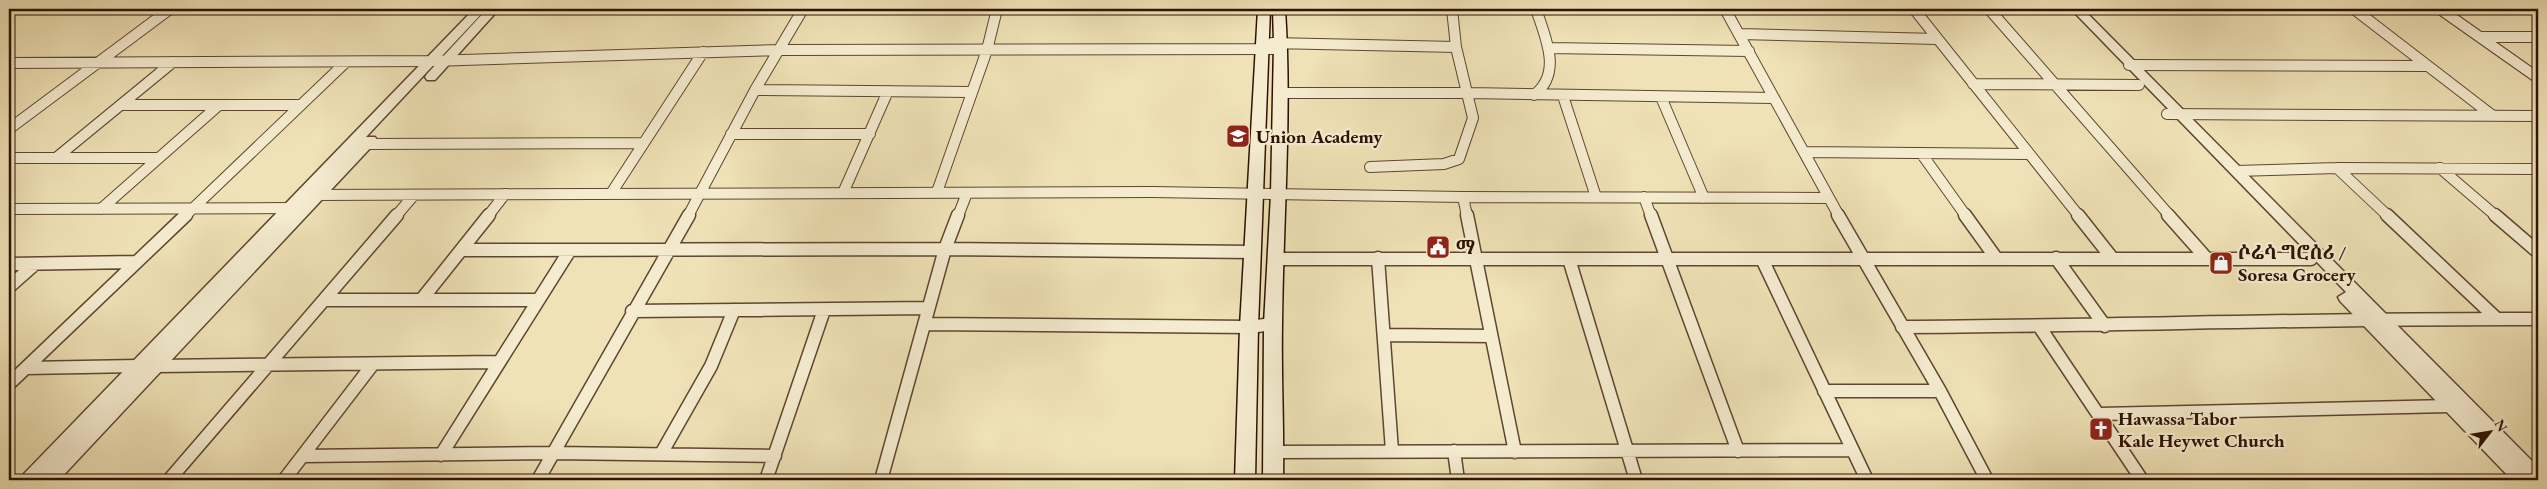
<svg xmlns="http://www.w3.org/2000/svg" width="2547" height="489" viewBox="0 0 2547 489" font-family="'EB Garamond','Noto Serif Ethiopic',serif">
  <rect width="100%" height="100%" fill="#efe2b6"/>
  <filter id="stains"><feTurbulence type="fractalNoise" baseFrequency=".004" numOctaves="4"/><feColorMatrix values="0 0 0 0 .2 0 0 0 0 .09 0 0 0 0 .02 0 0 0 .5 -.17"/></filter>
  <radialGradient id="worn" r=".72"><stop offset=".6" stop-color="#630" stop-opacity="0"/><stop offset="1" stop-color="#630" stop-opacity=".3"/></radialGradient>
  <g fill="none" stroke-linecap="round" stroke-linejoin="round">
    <g stroke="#5e4630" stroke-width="12">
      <path id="minor-far1" d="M1725,9L1839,216
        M1914,9L2079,216
        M1989,9L2170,216
        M2354,9L2493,116
        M2440,9L2538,78
        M1740,34L1937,39
        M2481,37H2538
        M1272,43L1456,47
        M1548,48L1749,51
        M9,63L432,61L780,50L1281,49
        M2129,65L2428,66
        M1973,84L2139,85
        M755,90L971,92
        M1280,93H1469L1774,98
        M1534,95C1563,73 1545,37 1536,9
        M1563,96L1596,197
        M1661,97L1704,198
        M121,105H300
        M2167,114L2538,116
        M9,129L170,9
        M731,134H870
        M367,144L643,143
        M1804,152L2029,154
        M1921,153L1966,216
        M9,158H159
        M56,158L173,62
        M1370,167L1444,164L1459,159L1473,118L1456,47L1452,9
        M2337,168L2388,216
        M2440,168L2496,216
        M2236,171L2337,168L2538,169
        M612,192L703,52
        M937,192L987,50L997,9
        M843,193L888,91
        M312,195L1153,192L1463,197L1829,198
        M1463,197L1467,216
        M1644,197L1651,216
        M9,209L294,208
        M101,209L219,105
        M185,216L346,62
        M396,216L414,195
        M488,216L505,194
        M688,216L755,90L803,9
        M958,216L967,193"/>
    </g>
    <g stroke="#5e4630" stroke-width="15">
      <path id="minor" d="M1467,215L1515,452
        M1651,215L1738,451
        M1838,215L1940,391L1987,480
        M1965,215L1996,258
        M2078,215L2112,258
        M2168,215L2207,259
        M2387,215L2497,319
        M2495,215L2538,252
        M461,250L945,249L1254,252
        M1378,258L1392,451
        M2056,258L2105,326
        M1276,259H2311
        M1569,259L1636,480
        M1762,259L1867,480
        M9,264L136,262
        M9,287L35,264
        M422,299L489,215
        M325,300H538
        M632,311L928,308
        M924,324L1249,327L1273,324
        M2039,326L2142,480
        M1902,327C2114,326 2326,318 2538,319
        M1384,335L1491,336
        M158,366L499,362
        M26,368L138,366
        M9,384L186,215
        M1824,391H1940
        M2100,414L2449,406
        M1454,451L1458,480
        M1273,452L1852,450
        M661,454L711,366L734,310
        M441,455L570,250
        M303,456L554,453L775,456
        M169,480L397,215
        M284,480L373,364
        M538,480L689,215
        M766,480L824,310
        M881,480L945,249L958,215"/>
    </g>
    <g stroke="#5e4630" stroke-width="3">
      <path id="tertiary" d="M474,9H486L366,137H375L377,140L375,143L59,480H39L40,478L38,480H18Z
        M487,9H499L435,80H427L425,77L427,74Z
        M2071,9H2083L2538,467V480H2512L2340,301L2338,297L2346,292Z"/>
    </g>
    <g stroke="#2d1203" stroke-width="3">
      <path id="secondary" d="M1258,9H1270L1258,327L1255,480H1235L1240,327Z
        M1273,9H1285C1292,114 1283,219 1282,324C1281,376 1284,428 1283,480H1263L1264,324L1271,194L1274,43Z"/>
    </g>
    <use href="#minor-far1" stroke="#f5ecd0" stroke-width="10"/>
    <use href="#minor" stroke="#f5ecd0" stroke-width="12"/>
    <use href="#tertiary" fill="#f5ecd0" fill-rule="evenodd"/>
    <use href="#secondary" fill="#f5ecd0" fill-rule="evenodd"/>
  </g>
  <defs>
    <g id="school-square" transform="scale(1.25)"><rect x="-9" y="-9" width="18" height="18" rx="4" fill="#8f2418" stroke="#f5ecd0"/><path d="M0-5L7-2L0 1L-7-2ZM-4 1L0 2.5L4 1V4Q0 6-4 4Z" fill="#fff"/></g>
    <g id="civic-square" transform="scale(1.25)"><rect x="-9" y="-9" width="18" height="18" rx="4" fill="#8f2418" stroke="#f5ecd0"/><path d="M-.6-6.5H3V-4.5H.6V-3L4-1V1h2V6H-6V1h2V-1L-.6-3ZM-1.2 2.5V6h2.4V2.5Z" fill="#fff"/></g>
    <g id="shop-square" transform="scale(1.25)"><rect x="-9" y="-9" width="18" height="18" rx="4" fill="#8f2418" stroke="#f5ecd0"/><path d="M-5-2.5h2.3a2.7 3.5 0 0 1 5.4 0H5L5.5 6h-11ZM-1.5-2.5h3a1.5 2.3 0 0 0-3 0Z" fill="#fff"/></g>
    <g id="church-square" transform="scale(1.25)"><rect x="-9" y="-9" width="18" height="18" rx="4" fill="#8f2418" stroke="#f5ecd0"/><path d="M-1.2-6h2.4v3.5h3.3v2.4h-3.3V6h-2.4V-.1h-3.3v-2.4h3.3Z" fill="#fff"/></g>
  </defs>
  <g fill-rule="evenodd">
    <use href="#school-square" x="1238" y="136"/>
    <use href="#civic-square" x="1438" y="247"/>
    <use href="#shop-square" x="2221" y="263"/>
    <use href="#church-square" x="2101" y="429"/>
  </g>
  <g text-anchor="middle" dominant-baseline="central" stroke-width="4.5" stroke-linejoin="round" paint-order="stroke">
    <g font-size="19" font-weight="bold" fill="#2d1203" stroke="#f5ecd0" text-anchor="start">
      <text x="1256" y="136">Union Academy</text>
      <text x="1456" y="247">ማ</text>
      <text x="2238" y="252">ሶሬሳ ግሮሰሪ /<tspan x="2238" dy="22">Soresa Grocery</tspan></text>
      <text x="2118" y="418">Hawassa Tabor<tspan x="2118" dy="22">Kale Heywet Church</tspan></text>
    </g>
  </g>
  <rect width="2547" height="489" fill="none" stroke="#efe2b6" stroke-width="30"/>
  <rect x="10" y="10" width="2527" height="469" fill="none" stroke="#2d1203" stroke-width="2.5"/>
  <rect x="15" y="15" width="2517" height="459" fill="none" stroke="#2d1203"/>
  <g transform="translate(2490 432) rotate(59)" stroke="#f5ecd0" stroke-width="4" paint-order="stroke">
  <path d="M0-4L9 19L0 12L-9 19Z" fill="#2d1203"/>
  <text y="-8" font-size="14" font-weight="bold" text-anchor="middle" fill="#2d1203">N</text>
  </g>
  <rect width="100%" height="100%" filter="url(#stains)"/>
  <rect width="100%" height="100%" fill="url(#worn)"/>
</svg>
